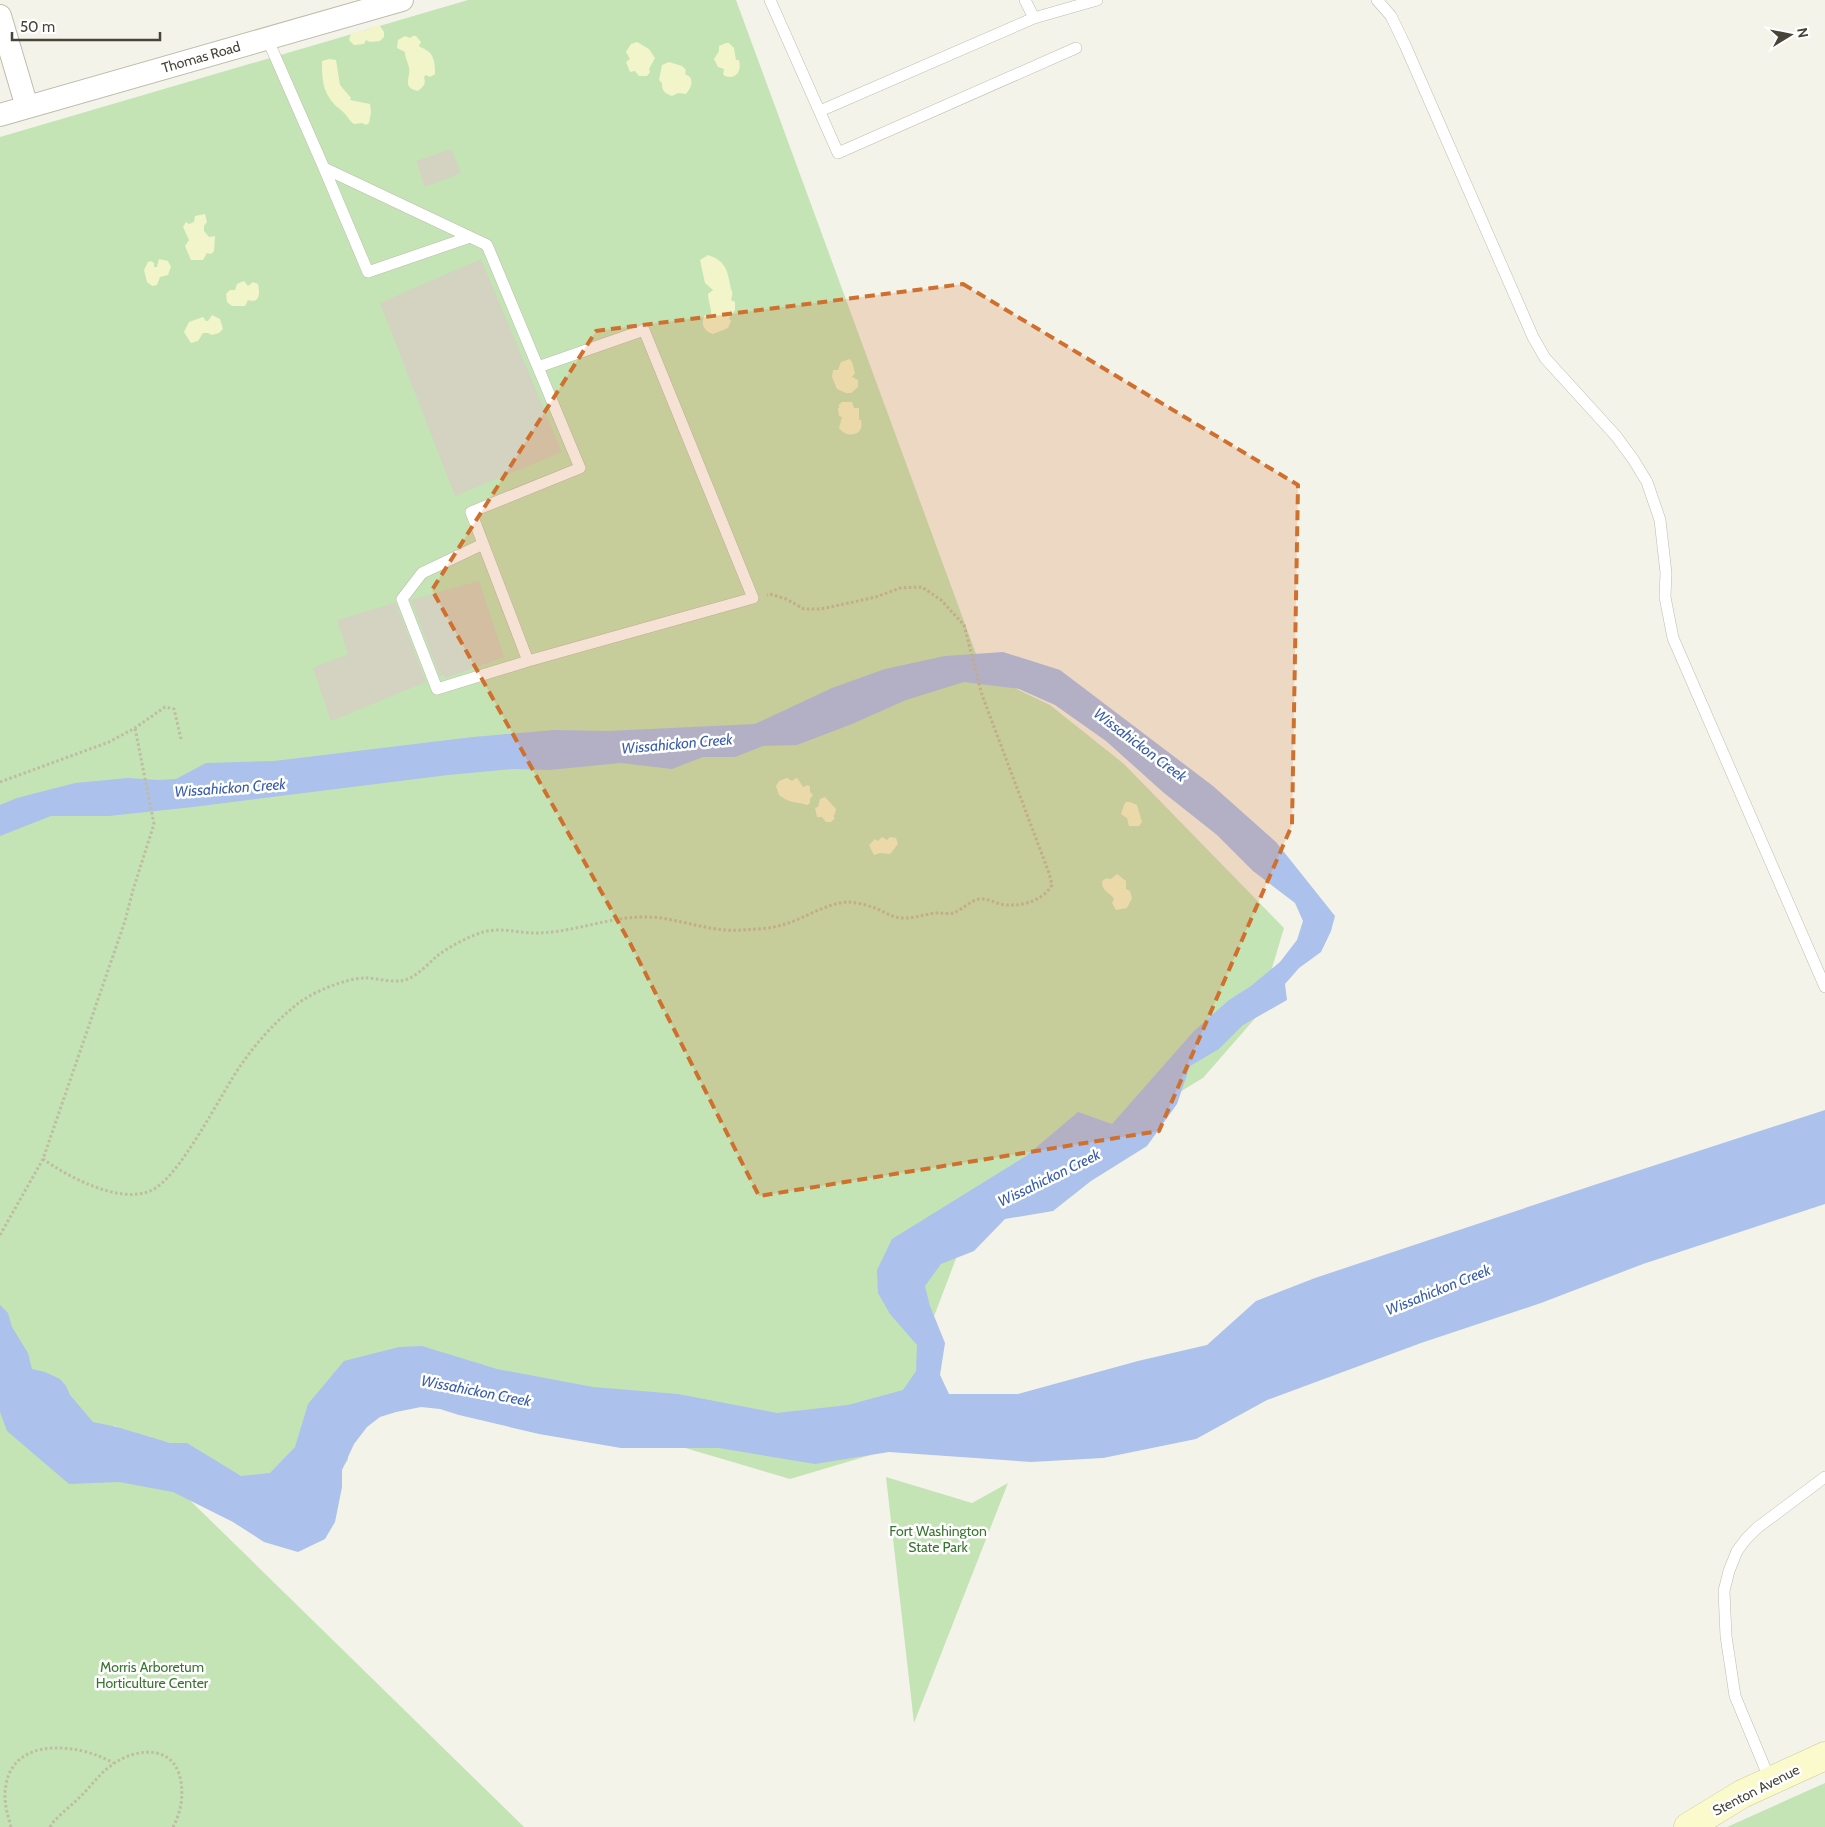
<svg xmlns="http://www.w3.org/2000/svg" width="1825" height="1827" viewBox="0 0 1825 1827" font-family="Cabin,sans-serif">
  <rect width="100%" height="100%" fill="#f4f3ea"/>
  <path fill="#c4e4b6" d="M468,0H736L983,673L1050,705L1124,764L1284,928L1258,1015L1203,1078L1125,1125L963,1240L927,1335L958,1429L790,1479L397,1363L347,1400L348,1460L309,1515L282,1500L113,1425L524,1827H0V137Z
    M886,1477L972,1503L1008,1483L914,1723Z
    M1825,1783V1827H1727Z"/>
  <path fill="#f2f4ca" d="M374,26H380L384,32V37L380,41L370,42L366,40L364,44L354,45L349,40L351,33L367,30Z
    M405,36L410,38L413,36H416L421,42L419,46C421,48 424,48 426,50C435,55 435,65 435,74L430,77L426,75L424,77C426,84 424,86 418,91C401,87 411,78 409,68C408,62 405,58 405,52L397,48L398,40Z
    M637,42L649,49L655,58L649,69L650,72L647,76H639L635,71L630,72L626,62L630,59L626,52L631,44Z
    M726,43H729L734,48L736,60H739C742,71 736,80 725,76L723,74L724,69L718,67L714,59L719,51V46Z
    M329,59L336,60L340,85L351,98L350,100L370,104L371,112L369,123L366,125L362,123L354,124C349,121 348,116 343,112C341,109 336,107 334,104C322,91 322,77 322,61Z
    M669,62L682,66L686,70L685,74L690,77C693,83 691,88 686,94L678,93L672,96C665,93 662,92 662,83L659,80L662,65Z
    M205,214L207,222L204,226V231L209,237L215,236L214,251L211,254L207,253L203,260H191L185,246L189,240L183,227L186,222L189,224L194,222L195,216Z
    M708,255C725,261 727,269 730,284C731,293 734,289 731,300L735,302V310L729,318L731,321L728,328L713,334C704,331 700,324 705,315H711C712,309 708,301 708,294L713,290L705,283L700,260Z
    M159,259L168,261L171,267L168,275L160,277L157,285L152,286L147,282L144,270L148,262L151,261L154,263V267H157Z
    M244,281L248,286L253,282L258,284C260,293 260,304 248,300L245,306H232L227,302L226,294L230,290H235L237,284Z
    M212,315L220,319L223,329L219,333L212,335L208,333H203L198,341L191,343L184,332L189,322L203,317L206,321H208Z
    M850,359L852,362L855,373L852,377L858,380V387L851,393H846L837,389L832,377L833,370H838L841,362Z
    M842,402H852L854,408H859V420H861C865,436 847,439 839,428L842,417L839,416L838,408L840,407L838,406Z
    M787,778L792,781L796,778L798,779L803,787L808,785L810,787V792L813,795L810,799V803L807,805C794,801 791,804 779,795L776,786L779,781Z
    M825,797L836,809L835,814L833,816L835,818L831,822H826L822,817H817L815,808L818,807L820,799Z
    M1126,802H1130L1137,805L1142,822L1139,826H1129L1127,818L1121,814L1124,805Z
    M882,837L887,840L890,837L896,838L898,844L890,854L880,853L874,855L869,845L875,839L878,841Z
    M1117,874L1126,881V889L1130,891L1132,898L1127,908L1116,910L1112,903L1114,899C1110,892 1102,892 1102,882C1104,878 1107,878 1111,879Z"/>
  <path fill="#acc1eb" d="M1003,652L1060,670L1213,786L1276,842L1335,916L1331,931L1321,952L1299,968L1285,984L1287,1000L1243,1025L1219,1049L1190,1066L1177,1104L1147,1146L1091,1181L1053,1211L1005,1219L974,1251L941,1264L925,1286L930,1306L945,1343L940,1375L949,1394H1018L1138,1361L1207,1345L1256,1301L1315,1278L1591,1186L1825,1110V1204L1643,1264L1541,1303L1421,1343L1267,1400L1196,1439L1103,1458L1031,1462L889,1452L815,1464L719,1448H621L539,1434L459,1415L440,1409L421,1407L396,1412L380,1417L367,1427L354,1444L342,1470V1487L335,1522L325,1539L298,1552L264,1542L233,1522L173,1492L119,1482L69,1484L7,1431L0,1412V1305L8,1313L12,1327L28,1353L32,1369L45,1372L60,1379L66,1386L70,1395L93,1422L117,1427L170,1443H187L241,1476L270,1473L295,1447L308,1404L344,1361L399,1347L422,1346L497,1369L593,1387L678,1394L777,1413L848,1405L903,1390L916,1371L917,1345L890,1314L878,1293L877,1270L892,1239L1026,1156L1078,1112L1112,1124L1194,1031L1229,1000L1251,986L1280,962L1297,940L1303,921L1295,903L1253,871L1217,835L1164,793L1106,741L1055,705L1019,689L964,682L906,700L852,724L797,745L763,746L735,757H703L672,769L621,763L549,770L514,769L448,775L193,807L109,816H51L0,836V805L17,798L75,783L128,778L158,780L176,779L206,763L274,761L473,737L554,730L608,731L755,724L832,688L885,669L945,656Z"/>
  <path fill="#d4d2c0" d="M451,149L461,173L425,187L416,161Z
    M481,259L562,452L455,496L380,303Z
    M479,581L504,657L445,678L444,675L440,676L411,600Z
    M394,603L396,604L426,682L331,721L313,668L348,654L337,620Z"/>
  <g fill="none" stroke-linecap="round" stroke-linejoin="round">
    <g stroke="#bebdad" stroke-width="12">
      <path id="lane" d="M770,0L838,153L1076,48
        M1025,0L1034,18
        M1377,0L1391,16L1405,45L1533,337L1545,358L1616,436L1633,459L1647,482L1660,520L1666,573L1665,597L1673,638L1825,987
        M267,38L324,168L487,245L580,468L471,512L528,661L437,689L402,599L422,573L483,544
        M820,111L1034,18L1097,0
        M324,168L368,272L470,237
        M528,661L753,598L644,330L538,367
        M1770,1780L1735,1696L1726,1636L1724,1591L1729,1571L1737,1551L1746,1539L1757,1528L1825,1477"/>
    </g>
    <g stroke="#bebdad" stroke-width="24">
      <path id="street" d="M0,16L27,107
        M0,115L402,0"/>
    </g>
    <g stroke="#c9c999" stroke-width="29">
      <path id="secondary" d="M1688,1827L1742,1794L1825,1756"/>
    </g>
    <path stroke="#bfbca0" stroke-width="3" stroke-dasharray="2.5 2.5" stroke-linecap="butt" d="M0,782L109,742L135,728L165,707L174,709L181,739
      M43,1159C68,1177 119,1204 150,1191C179,1180 221,1093 241,1065C256,1043 275,1022 296,1005C310,993 346,978 365,978C379,978 398,985 410,978C420,973 429,963 437,956C450,946 468,937 483,932C500,927 518,933 535,933C579,933 616,912 661,918C688,922 714,932 741,930C754,929 769,929 782,925C804,919 824,904 847,902C855,902 867,905 875,908C884,911 892,918 902,918C913,919 925,914 936,913C942,913 948,914 953,913C962,910 970,901 979,899C989,898 998,905 1007,905C1025,906 1043,900 1052,885L1049,873L982,695L964,625L941,600L922,587L900,588L876,597L821,609H804L786,599L770,594L767,595
      M0,1235L43,1159L125,921L133,890L154,824L135,728
      M11,1827C7,1813 3,1799 6,1785C14,1735 82,1744 113,1763
      M50,1827L54,1821C63,1812 73,1804 82,1795C92,1785 100,1773 112,1765C131,1750 167,1744 178,1771C185,1789 182,1811 173,1827"/>
    <use href="#lane" stroke="#fff" stroke-width="11"/>
    <use href="#street" stroke="#fff" stroke-width="22"/>
    <use href="#secondary" stroke="#fafacd" stroke-width="28"/>
  </g>
  <path fill="#d0702f" fill-opacity="0.2" stroke="#d0702f" stroke-width="4" stroke-dasharray="10 6" stroke-linejoin="round" d="M963,284L1298,485L1292,825L1159,1131L759,1196L630,943L432,590L596,331Z"/>
  <g text-anchor="middle" dominant-baseline="central" stroke-width="5" stroke-linejoin="round" paint-order="stroke">
    <g font-size="14" fill="#474539" stroke="#fff">
      <text transform="translate(201 57) rotate(-16)">Thomas Road</text>
      <text transform="translate(1756 1790) rotate(-27)">Stenton Avenue</text>
    </g>
    <g font-size="14" fill="#397530" stroke="#fff">
      <text x="938" y="1531">Fort Washington<tspan x="938" dy="16">State Park</tspan></text>
      <text x="152" y="1667">Morris Arboretum<tspan x="152" dy="16">Horticulture Center</tspan></text>
    </g>
    <g font-size="15" font-style="italic" fill="#3a5eab" stroke="#fff">
      <text transform="translate(677 744) rotate(-5)">Wissahickon Creek</text>
      <text transform="translate(1140 745) rotate(37)">Wissahickon Creek</text>
      <text transform="translate(230 788) rotate(-4)">Wissahickon Creek</text>
      <text transform="translate(1049 1178) rotate(-26)">Wissahickon Creek</text>
      <text transform="translate(1438 1290) rotate(-22)">Wissahickon Creek</text>
      <text transform="translate(476 1391) rotate(11)">Wissahickon Creek</text>
    </g>
  </g>
  <g transform="translate(1790 35) rotate(80)" stroke="#ffffff" stroke-width="4" paint-order="stroke">
  <path d="M0-4L9 19L0 12L-9 19Z" fill="#474539"/>
  <text y="-8" font-size="14" font-weight="bold" text-anchor="middle" fill="#474539">N</text>
  </g>
  <path d="M12 32v8h148v-8" fill="none" stroke="#474539" stroke-width="2.5"/>
  <text x="20" y="32" font-size="15" fill="#474539" stroke="#ffffff" stroke-width="4" paint-order="stroke">50 m</text>
</svg>
